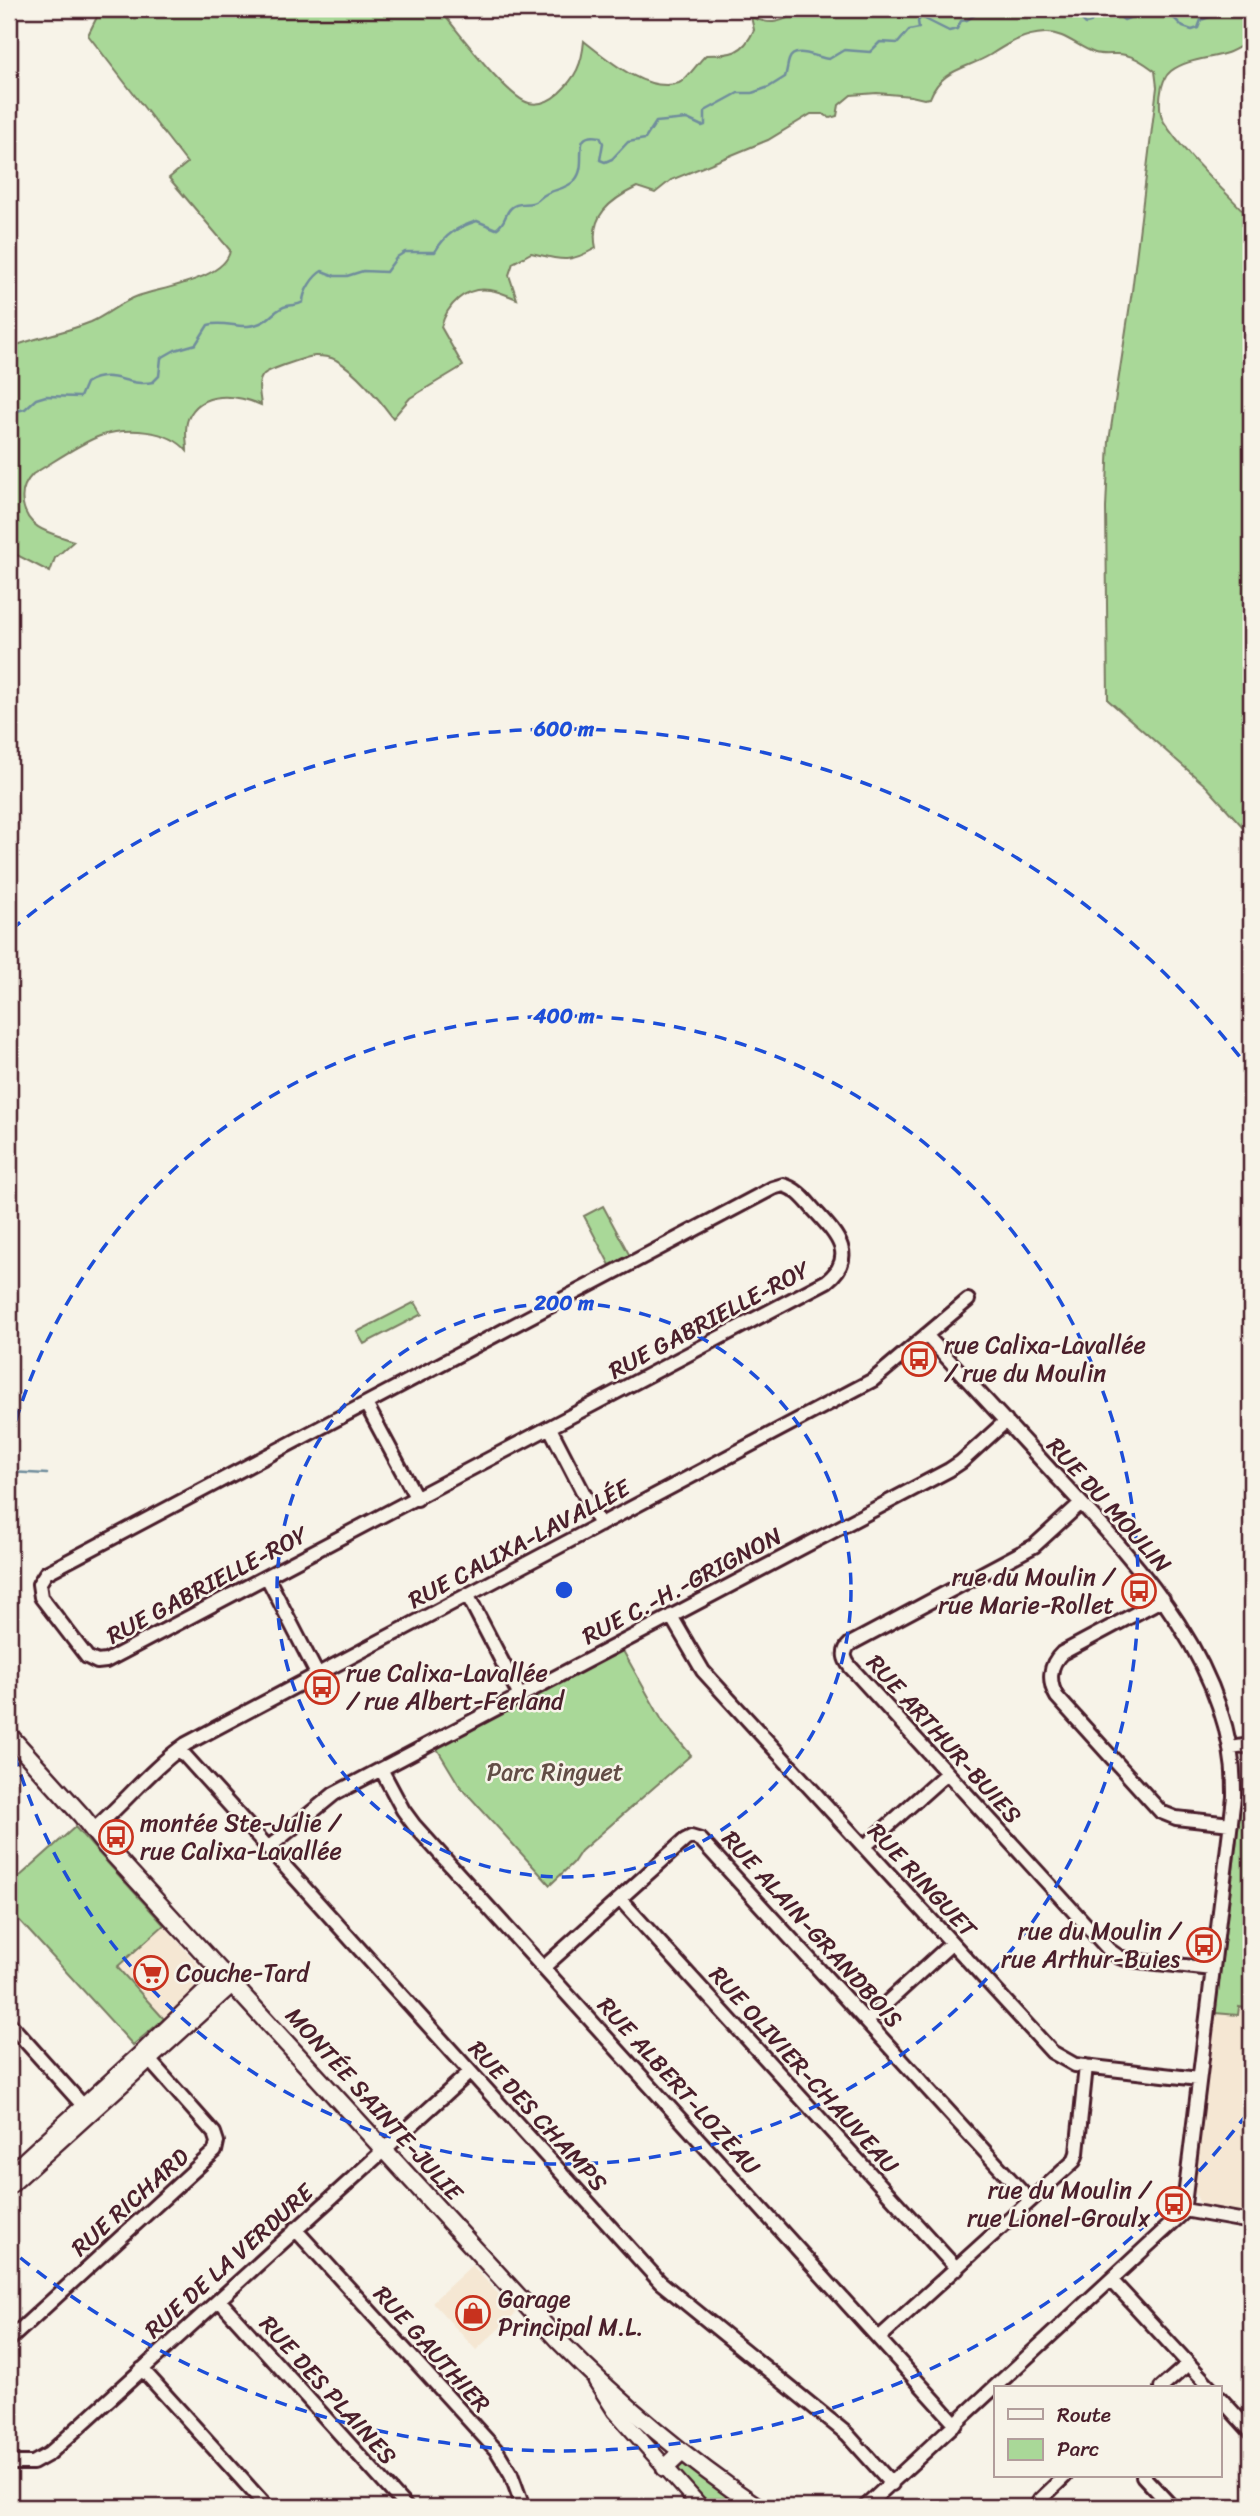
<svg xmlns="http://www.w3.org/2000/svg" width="1260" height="2516" viewBox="0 0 1260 2516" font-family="Sriracha,sans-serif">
  <rect width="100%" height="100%" fill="#f7f3e8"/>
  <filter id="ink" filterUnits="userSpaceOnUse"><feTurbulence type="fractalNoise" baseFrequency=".0143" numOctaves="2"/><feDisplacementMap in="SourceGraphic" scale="14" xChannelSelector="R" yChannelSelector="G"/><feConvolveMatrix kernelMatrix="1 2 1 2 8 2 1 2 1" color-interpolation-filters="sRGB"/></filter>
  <g filter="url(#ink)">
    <path fill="#f5e7d3" d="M164,1925L205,1973L202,1983L164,2019L117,1967Z
      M1239,2007L1251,2009V2214L1209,2209L1200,2204L1194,2191L1215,2013L1237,2015Z
      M472,2265L516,2313L476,2350L432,2302Z"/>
    <path fill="#a9d898" stroke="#7a7c62" stroke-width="2" d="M98,9H439C457,29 506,97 529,103C541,106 551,100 559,93C576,77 582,64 584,41C607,59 647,94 679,83C688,79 698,62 706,55C731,55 743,54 754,30L751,17C777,28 783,19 807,9H1251V40C1244,44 1236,50 1227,53C1209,59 1187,59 1171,71C1159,80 1157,110 1164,122C1185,155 1224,190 1251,219V836L1206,786L1108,700L1106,508L1109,441L1132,291L1157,87L1155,71C1143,62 1132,54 1116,54C1110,54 1101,55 1095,53C1077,47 1065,32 1045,33C1023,34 1007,44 990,55C967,69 941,69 930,98L924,99L911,96L877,93L851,95L839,105L837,116L830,118L823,114H811L768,140L671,180L655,193L637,187C610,200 589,216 596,248C568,264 561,260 531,253L513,263L509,275L517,299C509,296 499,291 490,290C465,286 447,305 441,327L463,366L410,398L393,418C380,400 355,370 336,360C331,357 321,356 315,356C309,356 268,370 264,374C256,382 260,395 261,405C237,395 201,389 188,419C184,429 187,441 187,451C169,429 126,427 100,436C80,443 52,463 33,474C25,482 21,493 23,504C28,530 51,533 74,541L55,558L50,572L9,551V348C36,337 64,333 91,322C107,315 121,302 138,296C160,288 227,279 230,250L169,178L187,163L88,35L98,15Z
      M603,1206L630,1256L611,1267L584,1216Z
      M415,1302L422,1314L364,1344L357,1332Z
      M622,1649L663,1722L691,1755L581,1851L573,1863L550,1885L459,1785L436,1747Z
      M1251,1798V2009L1239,2007L1238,2015L1215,2013L1242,1799Z
      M75,1827L164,1925L117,1967L164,2019L133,2045L9,1909V1886Z
      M682,2461L748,2507H705L673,2468Z"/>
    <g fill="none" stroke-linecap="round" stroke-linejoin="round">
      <path stroke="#6f8d9c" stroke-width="2.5" d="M1078,9L1082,20L1086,24L1090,23L1099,9
        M1109,9L1124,20L1144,12L1172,16L1183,27L1192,30L1198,28L1201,20L1212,16L1215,9
        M9,413L25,409L36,399L46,396L80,397L86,383C112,367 128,388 153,382L159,376L161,358L175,350L196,344L208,325C222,321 234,327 248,326C271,324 272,309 287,306C294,304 297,306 303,302C303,292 313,276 322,271L335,276H347L363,271L386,272L397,257L405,252H435C445,234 458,227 477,221L496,229C507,222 504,214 511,208C517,202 525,205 532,203C538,202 540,197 546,194C555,189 567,189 575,180C590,163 568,131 600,137L603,143L600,160L605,162L612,159L628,142L645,139L656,122L687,119L702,126L705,125V111L738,93H752L769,87L785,77C787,71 787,66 789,60C794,45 817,58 829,59L844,50L870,52L880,42L898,43L909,30L919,28L918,21L921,17L949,31L957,29L961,21L967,20L984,9
        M9,1472L47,1474"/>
      <g stroke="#4a1f2b" stroke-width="18">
        <path id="minor" d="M783,1185C798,1189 806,1201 816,1212C836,1234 858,1256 827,1281L106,1661L97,1662L87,1657L41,1597L39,1584L46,1573L773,1188Z
          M366,1404L417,1499
          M550,1428L600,1525
          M1081,1503L1034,1546L850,1644C840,1653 846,1663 854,1671L1109,1950L1119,1957L1130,1960L1212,1969
          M267,1577L317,1674
          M468,1596L520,1696
          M1163,1599L1062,1653C1049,1665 1048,1682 1057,1697L1161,1812L1176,1818L1231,1824
          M671,1616L703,1671L1052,2052L1075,2065L1199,2079
          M1231,1748L1251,1745
          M179,1749L660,2282L847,2434L892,2484
          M381,1769L403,1810L414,1825L956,2424
          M93,1830C125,1802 151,1769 186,1744L873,1380L968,1300
          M864,1847L947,1773
          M268,1848L334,1794L949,1470L961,1462L1006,1421
          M620,1899L957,2269
          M544,1967L685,1840L691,1837L701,1840L1030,2201
          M867,2021L952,1943
          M9,2023L88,2111
          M1184,2210L1251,2222
          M295,2229L497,2451L511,2474L523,2507
          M1112,2281L1211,2388
          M219,2300L406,2507
          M879,2338L1074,2161L1077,2153L1086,2066
          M9,2340L215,2151L217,2142L214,2133L143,2053
          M142,2369L267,2507
          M1161,2388L1188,2364
          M1220,2398L1251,2432
          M9,2463H33L49,2454L470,2072
          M1143,2476L1172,2507
          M865,2507L1183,2213L1234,1797C1236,1667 1139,1565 1056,1476C1013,1429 969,1382 926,1335
          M1036,2507L1040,2500L1065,2476"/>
      </g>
      <g stroke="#4a1f2b" stroke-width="19">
        <path id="tertiary" d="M9,2174L142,2052L223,1974
          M9,2187L233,1984
          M596,2381L615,2411L701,2507"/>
      </g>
      <g stroke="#4a1f2b" stroke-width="21">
        <path id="secondary" d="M9,1735L82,1816L104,1844L560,2342C622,2405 685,2458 758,2507
          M665,2468L681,2453"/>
      </g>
      <use href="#minor" stroke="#f7f3e8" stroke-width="12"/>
      <use href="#tertiary" stroke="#f7f3e8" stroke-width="14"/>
      <use href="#secondary" stroke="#f7f3e8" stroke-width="16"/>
    </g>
  </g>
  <g fill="none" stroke="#1d4ed8" stroke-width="3.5" stroke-dasharray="12 9">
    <circle cx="564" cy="1590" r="287"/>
    <path d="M10 1441A574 574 0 1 1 10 1739"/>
    <path d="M1247 2114A861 861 0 0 1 11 2250M11 930A861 861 0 0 1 1247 1066"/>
  </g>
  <defs>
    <g id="bus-ring" transform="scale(1.75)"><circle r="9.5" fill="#f7f3e8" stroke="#c8321e" stroke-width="1.5"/><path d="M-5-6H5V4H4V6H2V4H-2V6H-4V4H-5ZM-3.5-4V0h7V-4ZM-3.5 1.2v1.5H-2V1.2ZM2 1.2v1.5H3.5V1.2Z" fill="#c8321e"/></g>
    <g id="supermarket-ring" transform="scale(1.75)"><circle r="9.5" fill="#f7f3e8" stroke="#c8321e" stroke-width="1.5"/><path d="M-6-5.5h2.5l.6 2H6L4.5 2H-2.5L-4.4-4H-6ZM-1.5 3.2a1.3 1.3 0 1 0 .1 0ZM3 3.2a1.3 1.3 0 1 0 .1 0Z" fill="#c8321e"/></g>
    <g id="shop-ring" transform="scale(1.75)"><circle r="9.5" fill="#f7f3e8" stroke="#c8321e" stroke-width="1.5"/><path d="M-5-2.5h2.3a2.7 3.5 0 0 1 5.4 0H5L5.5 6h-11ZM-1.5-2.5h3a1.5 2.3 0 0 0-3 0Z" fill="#c8321e"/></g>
  </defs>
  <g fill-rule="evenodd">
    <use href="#bus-ring" x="919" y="1359"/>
    <use href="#bus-ring" x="1139" y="1591"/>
    <use href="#bus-ring" x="322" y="1687"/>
    <use href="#bus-ring" x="116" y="1837"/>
    <use href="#bus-ring" x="1204" y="1945"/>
    <use href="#supermarket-ring" x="151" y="1973"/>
    <use href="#bus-ring" x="1174" y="2204"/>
    <use href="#shop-ring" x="473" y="2313"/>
  </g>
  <g text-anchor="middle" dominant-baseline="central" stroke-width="5" stroke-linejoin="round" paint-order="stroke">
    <g font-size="24" fill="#4a1f2b" stroke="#f7f3e8">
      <text transform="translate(709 1320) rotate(-28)">RUE GABRIELLE-ROY</text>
      <text transform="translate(1109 1505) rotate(48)">RUE DU MOULIN</text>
      <text transform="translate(519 1544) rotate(-28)">RUE CALIXA-LAVALLÉE</text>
      <text transform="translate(207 1585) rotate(-28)">RUE GABRIELLE-ROY</text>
      <text transform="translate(682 1586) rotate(-28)">RUE C.-H.-GRIGNON</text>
      <text transform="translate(944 1739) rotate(48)">RUE ARTHUR-BUIES</text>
      <text transform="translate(922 1880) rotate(47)">RUE RINGUET</text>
      <text transform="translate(812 1929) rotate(48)">RUE ALAIN-GRANDBOIS</text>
      <text transform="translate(804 2070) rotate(48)">RUE OLIVIER-CHAUVEAU</text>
      <text transform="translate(679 2086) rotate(48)">RUE ALBERT-LOZEAU</text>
      <text transform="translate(374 2104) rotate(48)">MONTÉE SAINTE-JULIE</text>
      <text transform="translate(538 2116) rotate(48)">RUE DES CHAMPS</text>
      <text transform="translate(130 2202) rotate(-42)">RUE RICHARD</text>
      <text transform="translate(229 2261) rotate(-42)">RUE DE LA VERDURE</text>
      <text transform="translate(432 2349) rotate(48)">RUE GAUTHIER</text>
      <text transform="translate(328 2390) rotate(48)">RUE DES PLAINES</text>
    </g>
    <g font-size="24" fill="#4a1f2b" stroke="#f7f3e8" text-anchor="start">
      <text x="944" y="1345">rue Calixa-Lavallée<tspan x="944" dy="28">/ rue du Moulin</tspan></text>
      <text x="1114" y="1577" text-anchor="end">rue du Moulin /<tspan x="1114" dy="28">rue Marie-Rollet</tspan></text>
      <text x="346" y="1673">rue Calixa-Lavallée<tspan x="346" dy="28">/ rue Albert-Ferland</tspan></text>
      <text x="140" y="1823">montée Ste-Julie /<tspan x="140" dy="28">rue Calixa-Lavallée</tspan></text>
      <text x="1180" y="1931" text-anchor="end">rue du Moulin /<tspan x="1180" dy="28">rue Arthur-Buies</tspan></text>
      <text x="176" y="1973">Couche-Tard</text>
      <text x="1150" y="2190" text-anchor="end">rue du Moulin /<tspan x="1150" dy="28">rue Lionel-Groulx</tspan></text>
      <text x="498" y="2299">Garage<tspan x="498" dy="28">Principal M.L.</tspan></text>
    </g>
    <g font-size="24" fill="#624d46" stroke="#f7f3e8">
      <text x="555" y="1772">Parc Ringuet</text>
    </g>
  </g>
  <circle cx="564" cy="1590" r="10" fill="#1d4ed8" stroke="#f7f3e8" stroke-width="3.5"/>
  <g font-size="21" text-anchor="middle" font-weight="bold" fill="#1d4ed8" stroke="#f7f3e8" stroke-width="5" stroke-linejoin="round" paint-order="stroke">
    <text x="564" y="736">600 m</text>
    <text x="564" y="1023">400 m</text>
    <text x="564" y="1310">200 m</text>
  </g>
  <rect width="1260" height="2516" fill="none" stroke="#f7f3e8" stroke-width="35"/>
  <rect x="18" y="18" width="1225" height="2481" fill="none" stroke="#4a1f2b" stroke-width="2.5" filter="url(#ink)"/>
  <rect x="994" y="2386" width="228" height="91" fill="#f7f3e8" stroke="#b29e9c" stroke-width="2"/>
  <rect x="1008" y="2409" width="35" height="10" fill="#f7f3e8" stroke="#b29e9c" stroke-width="2"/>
  <text x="1057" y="2422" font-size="21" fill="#4a1f2b">Route</text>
  <rect x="1008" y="2439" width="35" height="21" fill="#a9d898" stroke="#b29e9c" stroke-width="2"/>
  <text x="1057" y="2456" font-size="21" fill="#4a1f2b">Parc</text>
</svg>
